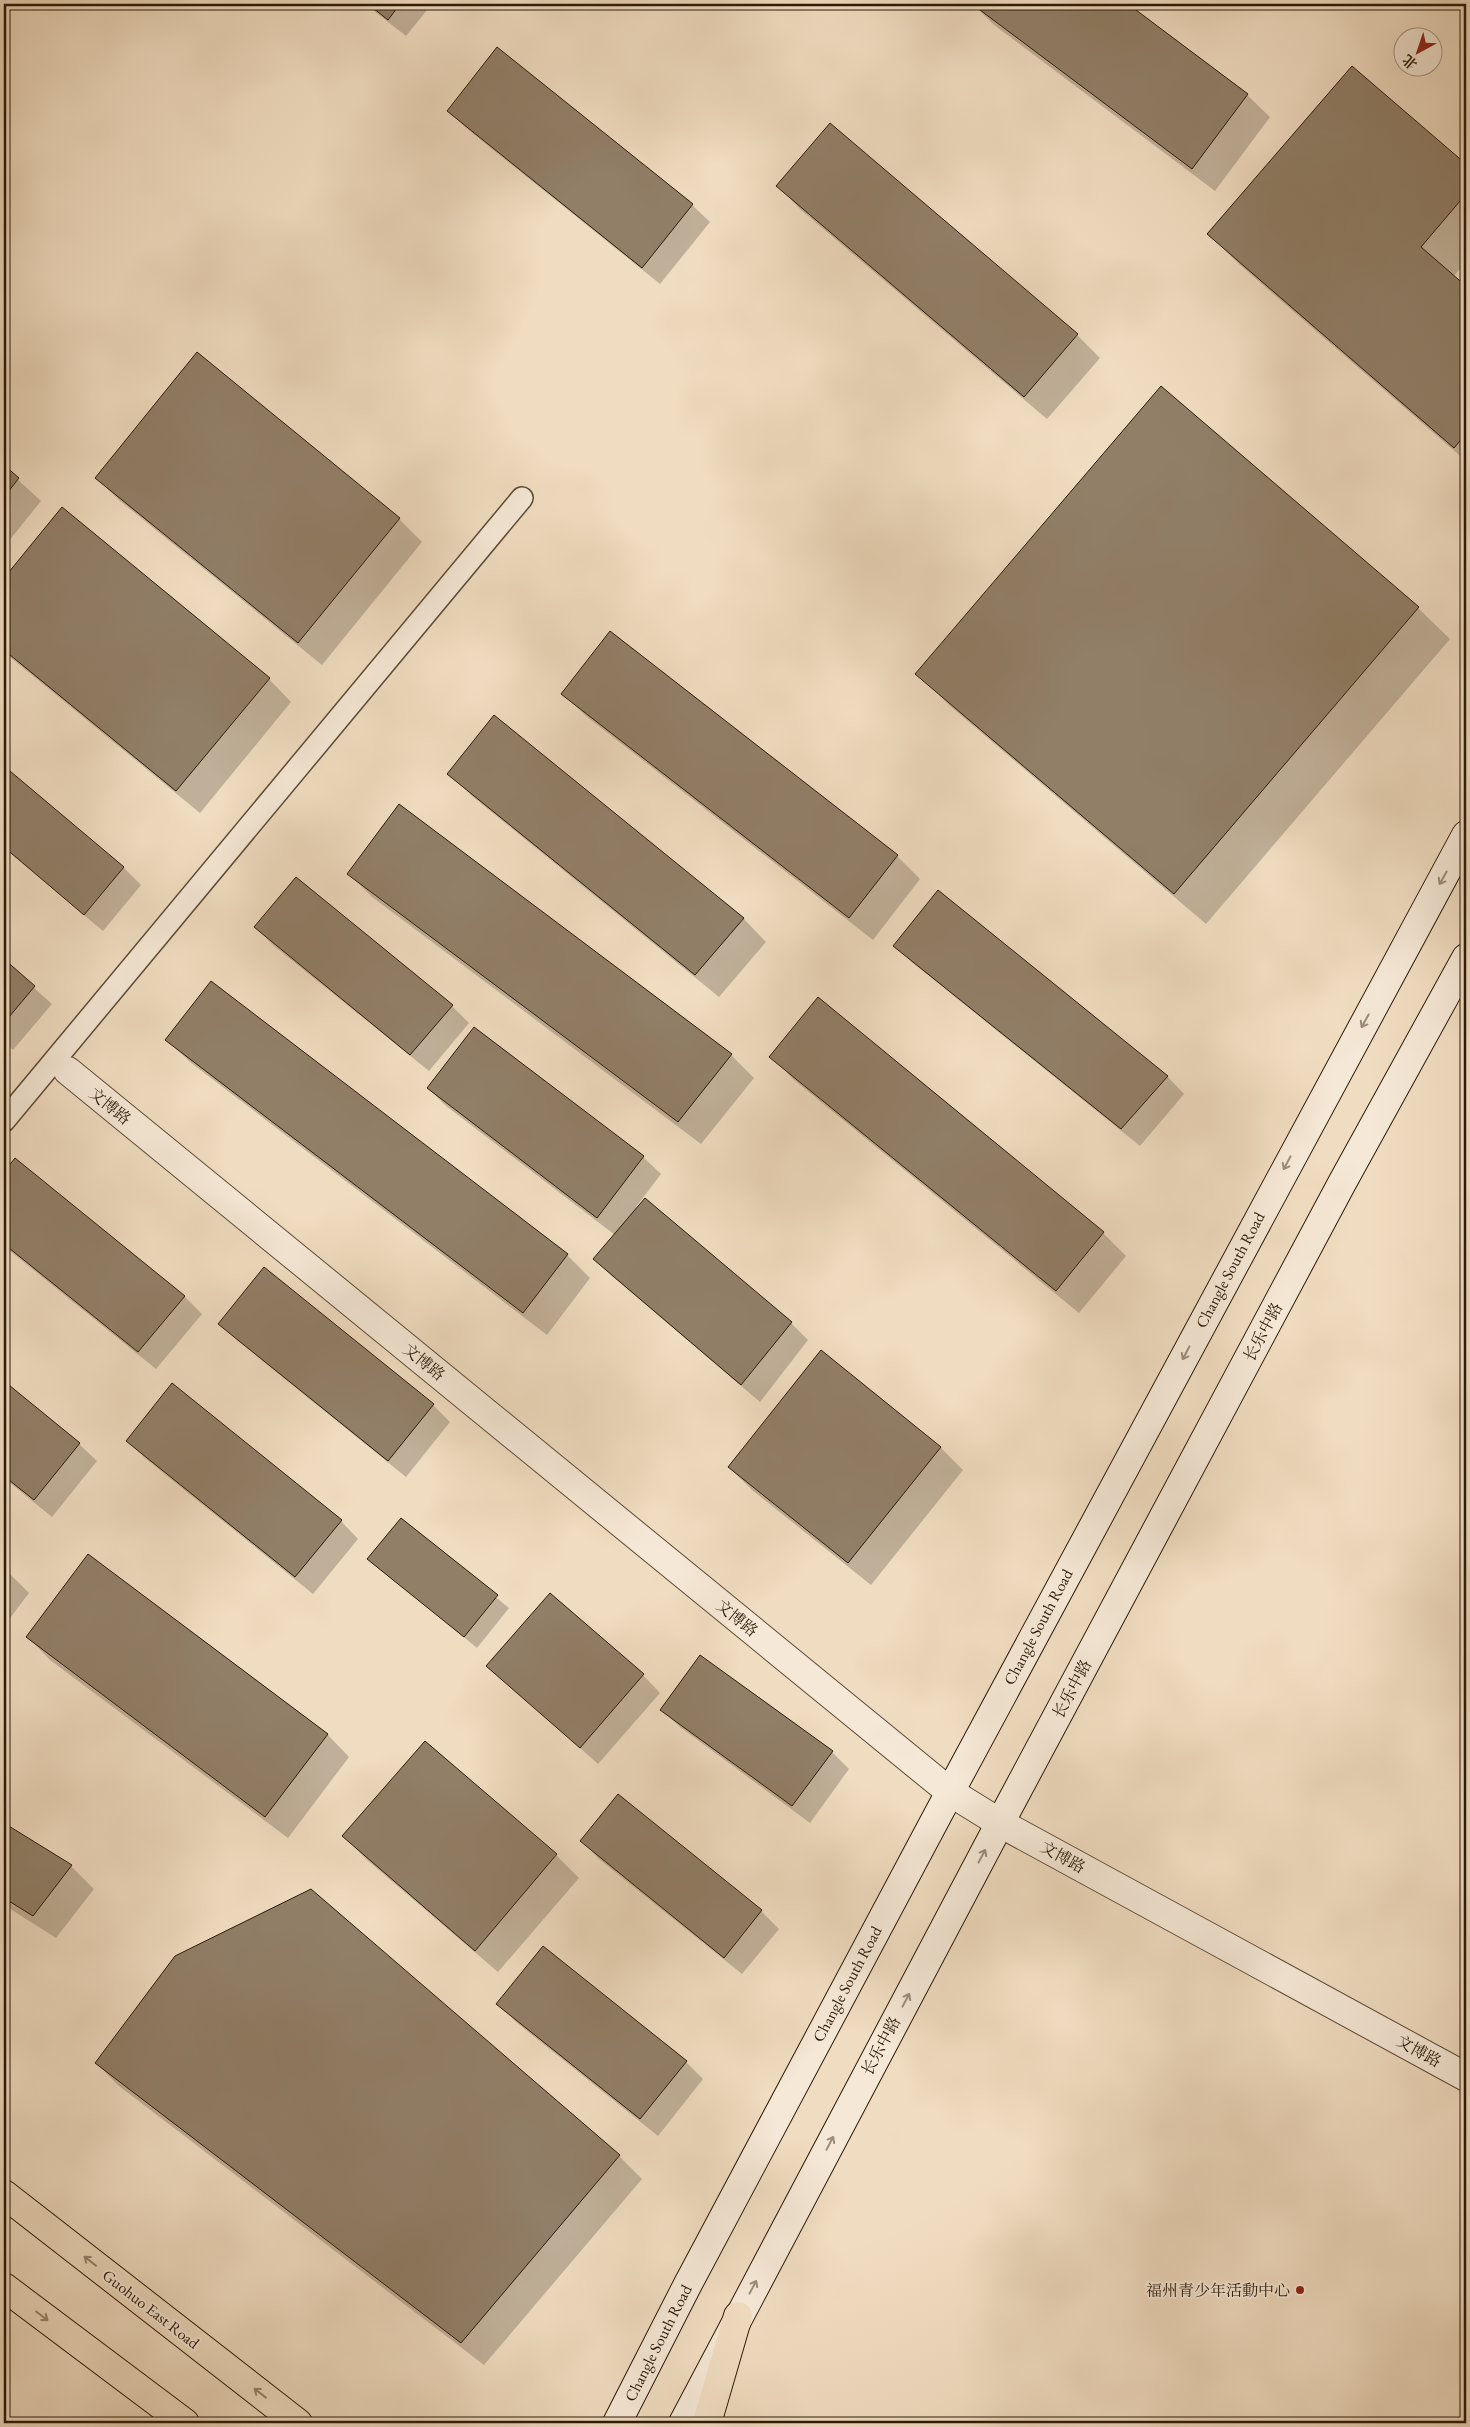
<svg xmlns="http://www.w3.org/2000/svg" width="1470" height="2427" viewBox="0 0 1470 2427" font-family="'EB Garamond','Noto Serif SC',serif">
  <rect width="100%" height="100%" fill="#f0dcc0"/>
  <filter id="stains"><feTurbulence type="fractalNoise" baseFrequency=".004" numOctaves="4"/><feColorMatrix values="0 0 0 0 .2 0 0 0 0 .09 0 0 0 0 .02 0 0 0 .5 -.17"/></filter>
  <radialGradient id="worn" r=".72"><stop offset=".6" stop-color="#630" stop-opacity="0"/><stop offset="1" stop-color="#630" stop-opacity=".3"/></radialGradient>
  <path fill="#0003" d="M365,4H432L406,36Z
    M973,4H1126L1247,95L1270,117L1215,191L994,25Z
    M497,49L692,205L710,222L660,284L466,128L448,110Z
    M1352,68L1466,166V262L1453,277L1466,288V461L1240,265L1209,234Z
    M778,186L1077,335L1100,358L1047,419L800,209Z
    M4,467L41,501L4,547Z
    M96,478L399,519L422,542L322,665L119,500Z
    M62,509L269,679L291,702L200,813L4,652V580Z
    M1418,608L1450,639L1206,924L949,705L917,673Z
    M563,694L897,856L920,879L873,940L586,716Z
    M495,717L744,919L766,942L719,997L472,796L449,773Z
    M4,767L124,868L141,885L103,931L4,848Z
    M400,806L731,1055L754,1078L701,1144L372,897L349,874Z
    M256,927L452,1006L469,1023L429,1071L273,945Z
    M895,945L1167,1076L1184,1094L1140,1146L913,963Z
    M4,961L52,1004L13,1050L4,1042Z
    M211,983L567,1255L590,1278L547,1335L190,1062L167,1040Z
    M818,999L1103,1233L1126,1256L1079,1313L793,1079L771,1056Z
    M474,1029L643,1157L661,1174L636,1207L791,1323L808,1340L760,1402L612,1276L595,1259L615,1235L446,1106L428,1088Z
    M15,1160L184,1296L202,1314L156,1369L4,1246V1174Z
    M220,1324L433,1405L450,1422L406,1477L238,1341Z
    M4,1383L79,1444L97,1461L52,1517L4,1478Z
    M127,1440L341,1521L358,1539L313,1594L145,1458Z
    M940,1447L963,1470L871,1585L752,1490L729,1467Z
    M401,1520L509,1608L477,1648L369,1559Z
    M4,1568L29,1593L4,1626Z
    M28,1637L327,1734L349,1757L288,1838L50,1660Z
    M488,1666L643,1675L660,1693L598,1764Z
    M662,1710L832,1752L849,1769L810,1823L680,1727Z
    M425,1742L556,1855L579,1878L498,1972L366,1859L344,1836Z
    M618,1796L761,1911L779,1929L742,1974L599,1859L582,1841Z
    M4,1824L71,1866L94,1889L56,1938L4,1905Z
    M498,2004L686,2062L703,2079L658,2136L516,2022Z
    M96,2063L619,2156L642,2179L484,2365L119,2086Z"/>
  <path fill="#917f68" stroke="#2b1a08" d="M368,4H400L388,20Z
    M972,4H1128L1248,94L1192,169Z
    M497,47L693,204L642,268L447,111Z
    M1352,66L1466,164V194L1421,247L1466,286V434L1454,448L1207,234Z
    M830,123L1078,334L1024,397L776,186Z
    M197,352L400,518L298,643L95,478Z
    M1161,386L1419,607L1174,894L915,674Z
    M4,465L19,478L4,497Z
    M62,507L270,678L176,791L4,650V578Z
    M610,631L898,855L849,918L561,694Z
    M494,715L744,918L695,975L447,774Z
    M4,766L124,867L84,915L4,847Z
    M399,804L732,1054L678,1122L347,874Z
    M296,877L453,1005L410,1055L254,927Z
    M938,890L1168,1076L1121,1129L893,946Z
    M4,959L35,986L4,1023Z
    M211,981L568,1254L523,1313L165,1040Z
    M818,997L1104,1232L1056,1291L769,1057Z
    M474,1027L644,1156L597,1218L427,1088Z
    M15,1158L185,1296L138,1352L4,1244V1172Z
    M645,1198L792,1322L741,1385L593,1259Z
    M264,1267L434,1404L388,1461L218,1324Z
    M821,1350L941,1447L848,1563L728,1467Z
    M4,1381L80,1443L34,1500L4,1476Z
    M172,1383L342,1520L295,1577L126,1441Z
    M401,1518L498,1595L464,1637L367,1559Z
    M88,1554L328,1734L265,1817L26,1637Z
    M550,1593L644,1674L580,1748L486,1666Z
    M700,1655L833,1751L792,1806L660,1710Z
    M425,1741L557,1854L475,1951L342,1836Z
    M618,1794L762,1910L724,1958L580,1841Z
    M4,1823L72,1865L33,1916L4,1898Z
    M311,1889L620,2155L461,2343L95,2063L175,1956Z
    M543,1946L687,2061L640,2119L496,2004Z"/>
  <g fill="none" stroke-linecap="round" stroke-linejoin="round">
    <g stroke="#5c4a36" stroke-width="24">
      <path id="service" d="M4,1121L522,498"/>
    </g>
    <g stroke="#5c4a36" stroke-width="30">
      <path id="tertiary" d="M68,1071L950,1792L1000,1823L1466,2077"/>
    </g>
    <g stroke="#2b1a08" stroke-width="30">
      <path id="secondary" d="M617,2423L689,2282L950,1792L1466,835
        M683,2423L1000,1823L1342,1183L1466,958"/>
    </g>
    <g stroke="#2b1a08" stroke-width="30">
      <path id="primary" d="M4,2194L298,2423
        M4,2287L185,2423
        M707,2423L738,2316"/>
    </g>
    <use href="#service" stroke="#f5e8d6" stroke-width="21"/>
    <use href="#tertiary" stroke="#f5e8d6" stroke-width="28"/>
    <use href="#secondary" stroke="#f5e8d6" stroke-width="28"/>
    <use href="#primary" stroke="#f0dcc0" stroke-width="28"/>
  </g>
  <defs><path id="oneway-shaft" d="M-6 0H5M1.5-3L5.5 0L1.5 3" fill="none" stroke-width="1.6" stroke-linecap="round" stroke-linejoin="round" transform="scale(1.25)"/></defs>
  <g stroke="#9a8b79">
    <use href="#oneway-shaft" transform="translate(1443 878) rotate(119)"/>
    <use href="#oneway-shaft" transform="translate(1365 1021) rotate(119)"/>
    <use href="#oneway-shaft" transform="translate(1287 1163) rotate(118)"/>
    <use href="#oneway-shaft" transform="translate(1186 1353) rotate(118)"/>
    <use href="#oneway-shaft" transform="translate(982 1856) rotate(-62)"/>
    <use href="#oneway-shaft" transform="translate(906 2000) rotate(-62)"/>
    <use href="#oneway-shaft" transform="translate(830 2143) rotate(-62)"/>
    <use href="#oneway-shaft" transform="translate(753 2287) rotate(-62)"/>
  </g>
  <g stroke="#97856d">
    <use href="#oneway-shaft" transform="translate(90 2261) rotate(-142)"/>
    <use href="#oneway-shaft" transform="translate(42 2316) rotate(37)"/>
    <use href="#oneway-shaft" transform="translate(260 2393) rotate(-142)"/>
  </g>
  <circle fill="#8f2418" stroke="#f5e8d6" stroke-width="2" cx="1300" cy="2290" r="5"/>
  <g text-anchor="middle" dominant-baseline="central" stroke-width="4" stroke-linejoin="round" paint-order="stroke">
    <g font-size="16" fill="#2b1a08" stroke="#f5e8d6">
      <text transform="translate(110 1106) rotate(39)">文博路</text>
      <text transform="translate(1230 1270) rotate(-62)">Changle South Road</text>
      <text transform="translate(1263 1332) rotate(-62)">长乐中路</text>
      <text transform="translate(424 1362) rotate(39)">文博路</text>
      <text transform="translate(737 1618) rotate(39)">文博路</text>
      <text transform="translate(1038 1627) rotate(-62)">Changle South Road</text>
      <text transform="translate(1072 1689) rotate(-62)">长乐中路</text>
      <text transform="translate(1063 1857) rotate(29)">文博路</text>
      <text transform="translate(847 1984) rotate(-62)">Changle South Road</text>
      <text transform="translate(881 2046) rotate(-62)">长乐中路</text>
      <text transform="translate(1419 2051) rotate(29)">文博路</text>
      <text transform="translate(151 2309) rotate(38)">Guohuo East Road</text>
      <text transform="translate(658 2343) rotate(-63)">Changle South Road</text>
    </g>
    <g font-size="16" fill="#2b1a08" stroke="#f5e8d6" text-anchor="end">
      <text x="1290" y="2290">福州青少年活動中心</text>
    </g>
  </g>
  <rect width="1470" height="2427" fill="none" stroke="#f0dcc0" stroke-width="20"/>
  <rect x="5" y="5" width="1460" height="2417" fill="none" stroke="#2b1a08" stroke-width="2.5"/>
  <rect x="10" y="10" width="1450" height="2407" fill="none" stroke="#2b1a08"/>
  <g transform="translate(1418 52) rotate(220)"><circle r="24" fill="#f5e8d6" stroke="#a49684"/>
  <path d="M0-4L9 19L0 12L-9 19Z" fill="#8f2418"/>
  <text y="-8" font-size="14" font-weight="bold" text-anchor="middle" fill="#2b1a08">北</text>
  </g>
  <rect width="100%" height="100%" filter="url(#stains)"/>
  <rect width="100%" height="100%" fill="url(#worn)"/>
</svg>
